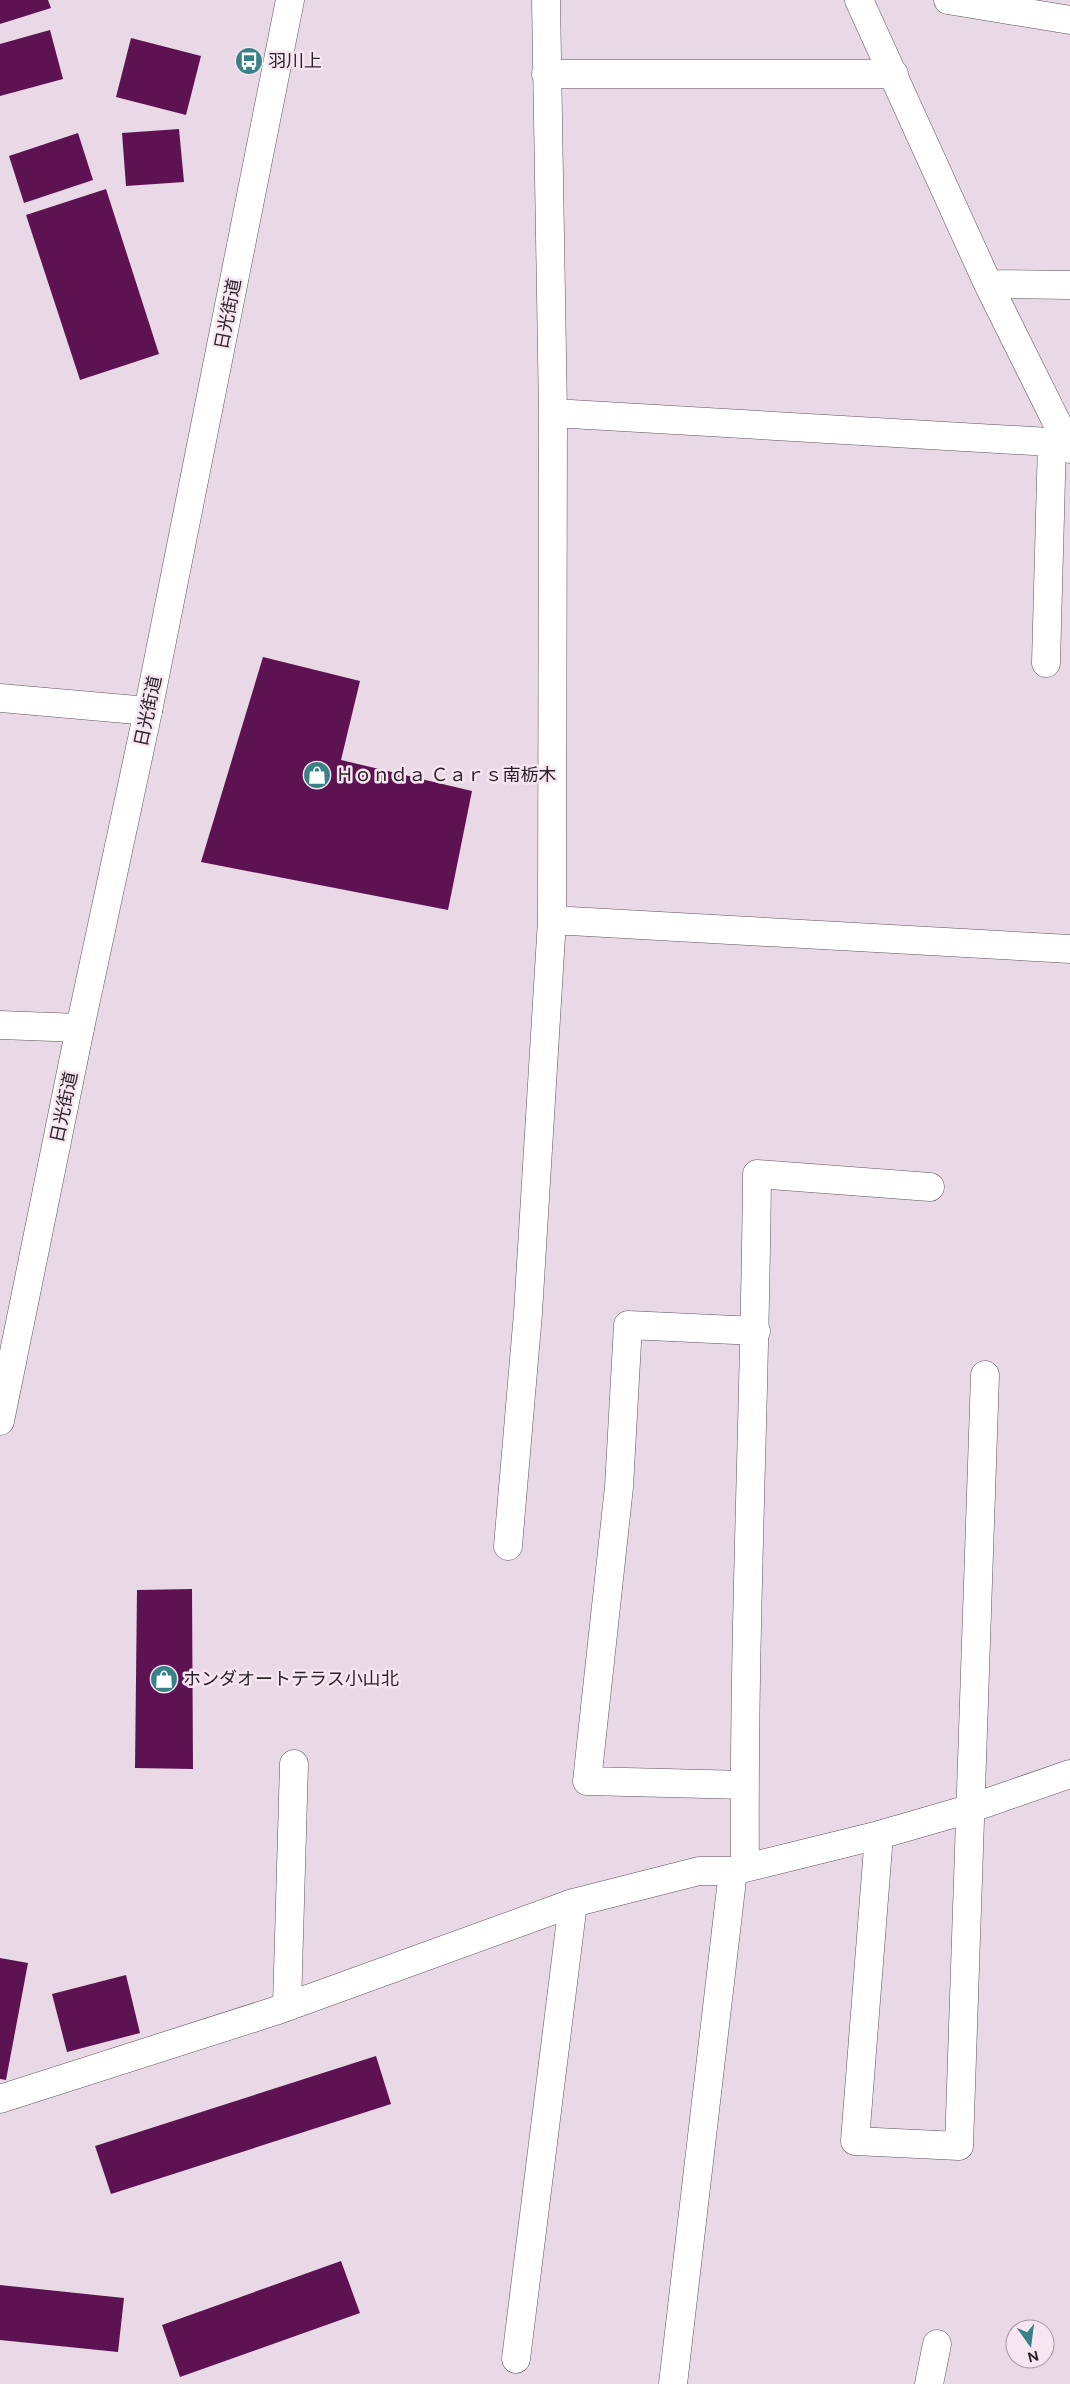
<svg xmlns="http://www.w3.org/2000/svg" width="1070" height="2384" viewBox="0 0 1070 2384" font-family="Figtree,'Noto Sans JP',sans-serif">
  <rect width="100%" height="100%" fill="#e9d8e5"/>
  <path fill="#5d1351" d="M0,0H48L51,8L0,24Z
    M50,30L63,79L0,96V44Z
    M131,38L201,56L186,115L116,97Z
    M179,129L184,182L126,186L122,133Z
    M78,133L93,180L24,203L9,156Z
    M106,189L159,354L80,380L26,215Z
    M263,657L360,681L341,760L472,791L448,910L201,862Z
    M192,1589L193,1769L135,1768L137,1590Z
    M0,1958L28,1963L6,2080L0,2079Z
    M126,1975L140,2033L67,2052L52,1994Z
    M376,2056L391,2104L111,2194L95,2146Z
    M341,2261L360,2313L180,2377L162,2325Z
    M0,2285L124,2298L118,2352L0,2340Z"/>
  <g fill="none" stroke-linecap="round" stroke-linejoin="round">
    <g stroke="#5f515c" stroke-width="29">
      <path id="minor" d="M859,0L988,284L1070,449
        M948,0L1070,20
        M546,74H894
        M988,284L1070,285
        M553,413L1066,443
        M1046,663L1052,442
        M0,698L148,711
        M552,920L1070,949
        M0,1025L80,1028
        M508,1546L528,1313L552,920L553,413L546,0
        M745,1785L587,1781L619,1487L628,1325L756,1331
        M879,1835L855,2141L959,2146L985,1375
        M745,1868C743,1636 755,1405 757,1174L930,1187
        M287,2006L294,1764
        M0,2099L275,2011L573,1903L699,1871H733L879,1835L969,1809L1070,1774
        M516,2359L573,1903
        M673,2384L733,1871
        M929,2384L937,2344"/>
    </g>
    <g stroke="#5f515c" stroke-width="29">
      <path id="highway" d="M0,1421L80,1028L148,711L290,0"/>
    </g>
    <use href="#minor" stroke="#fff" stroke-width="28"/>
    <use href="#highway" stroke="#fff" stroke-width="28"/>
  </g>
  <defs>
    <g id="bus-disc" transform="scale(1.4375)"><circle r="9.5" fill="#388186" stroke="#f7e5f2"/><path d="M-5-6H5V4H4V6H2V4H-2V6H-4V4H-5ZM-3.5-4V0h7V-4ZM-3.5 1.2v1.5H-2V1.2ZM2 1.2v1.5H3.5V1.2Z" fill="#fff"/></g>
    <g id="shop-disc" transform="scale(1.4375)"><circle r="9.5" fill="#388186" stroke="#f7e5f2"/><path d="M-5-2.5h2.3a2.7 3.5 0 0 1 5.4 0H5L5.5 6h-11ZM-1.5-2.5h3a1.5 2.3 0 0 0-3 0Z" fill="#fff"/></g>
  </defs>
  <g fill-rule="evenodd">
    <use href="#bus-disc" x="249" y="61"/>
    <use href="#shop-disc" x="317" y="775"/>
    <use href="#shop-disc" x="164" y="1679"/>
  </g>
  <g text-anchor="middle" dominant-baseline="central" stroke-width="5" stroke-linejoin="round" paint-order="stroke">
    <g font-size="18" fill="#2a2428" stroke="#f7e5f2" text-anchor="start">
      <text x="268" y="61">羽川上</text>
      <text x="336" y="775">Ｈｏｎｄａ Ｃａｒｓ南栃木</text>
      <text x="183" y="1679">ホンダオートテラス小山北</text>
    </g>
    <g font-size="18" fill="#2a2428" stroke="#f7e5f2">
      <text transform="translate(228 314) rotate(-79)">日光街道</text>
      <text transform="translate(148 711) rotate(-78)">日光街道</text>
      <text transform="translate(64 1107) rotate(-78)">日光街道</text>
    </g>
  </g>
  <g transform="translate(1030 2344) rotate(166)"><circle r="24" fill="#f7e5f2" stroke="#a598a1"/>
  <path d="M0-4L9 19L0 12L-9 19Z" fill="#388186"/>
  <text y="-8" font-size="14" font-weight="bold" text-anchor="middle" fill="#2a2428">N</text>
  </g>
</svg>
